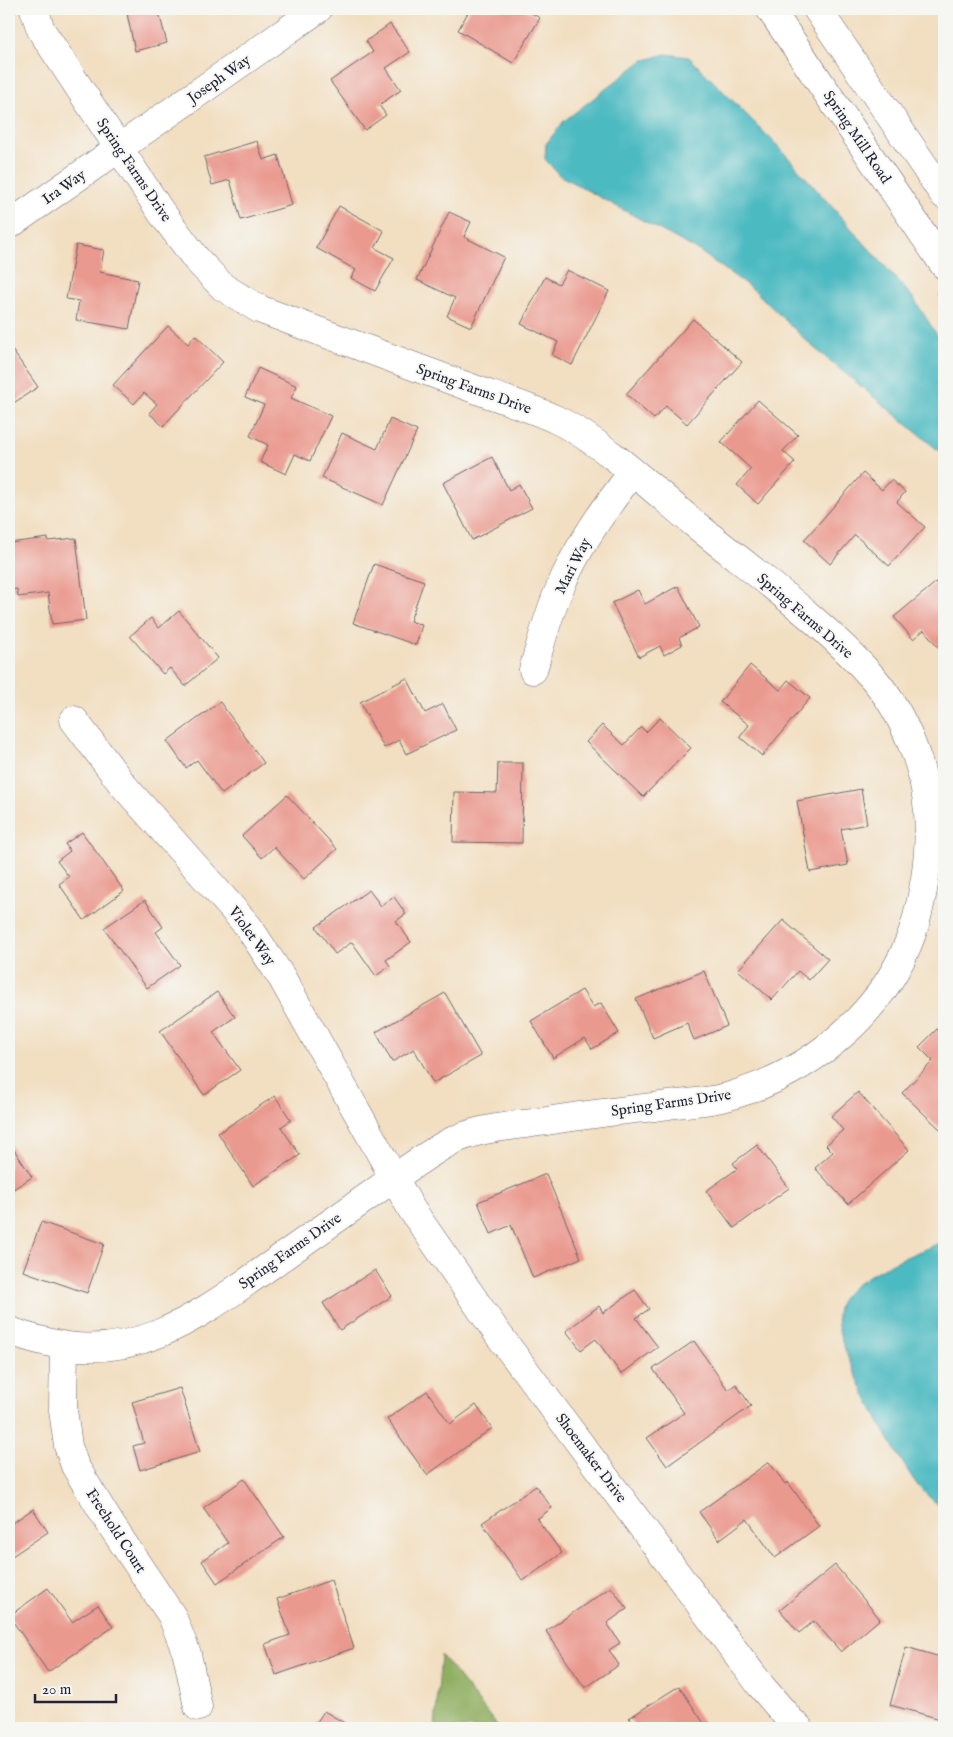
<svg xmlns="http://www.w3.org/2000/svg" width="953" height="1737" viewBox="0 0 953 1737" font-family="'IM FELL English',serif">
  <rect width="100%" height="100%" fill="#f6f6f2"/>
  <filter id="ink" filterUnits="userSpaceOnUse"><feTurbulence type="fractalNoise" baseFrequency=".02" numOctaves="2"/><feDisplacementMap in="SourceGraphic" scale="10" xChannelSelector="R" yChannelSelector="G"/><feConvolveMatrix kernelMatrix="1 2 1 2 8 2 1 2 1" color-interpolation-filters="sRGB"/></filter>
  <filter id="wash" filterUnits="userSpaceOnUse"><feTurbulence type="fractalNoise" baseFrequency=".0096" numOctaves="4" result="noise"/><feDisplacementMap in="SourceGraphic" scale="20" xChannelSelector="R" yChannelSelector="G"/><feGaussianBlur stdDeviation="1.12" result="paint"/><feColorMatrix in="noise" values="0 0 0 0 0 0 0 0 0 0 0 0 0 0 0 0 0 1.4 0 .05"/><feComposite in="paint" operator="in"/></filter>
  <g filter="url(#wash)">
    <rect width="100%" height="100%" fill="#f2dec0"/>
    <path fill="#90af62" stroke="#59684e" d="M441,1655L499,1728H435Z"/>
    <path fill="#4bbac1" stroke="#366e7e" d="M666,54L689,57L776,144L914,299L944,346V455L812,346L754,290L699,251L559,175L545,159L546,144L564,121L642,61Z
      M944,1241V1510C936,1502 926,1495 919,1487C898,1460 836,1348 837,1317C837,1312 839,1302 842,1299C863,1271 913,1255 944,1241Z"/>
    <g id="blocks">
      <path fill="#ea998e" d="M126,9H158L167,43L135,51Z
        M470,9H524L540,18L513,63L458,30Z
        M390,24L410,52L386,68L401,90L379,105L386,115L365,130L330,81L373,52L366,41Z
        M257,141L263,160L278,155L292,205L241,220L230,180L212,185L204,157Z
        M339,206L384,231L375,248L394,258L375,291L351,278L356,270L316,248Z
        M449,212L471,222L464,237L504,257L471,327L447,316L455,298L417,280Z
        M76,245L104,250L100,272L138,280L129,329L76,320L79,301L66,299Z
        M567,270L609,291L572,365L552,355L558,342L521,324L545,277L559,284Z
        M693,319L742,362L687,424L666,406L654,419L626,394Z
        M168,326L188,344L195,335L223,362L163,426L149,413L157,404L144,393L134,404L113,385Z
        M12,350L38,387L9,406V352Z
        M258,368L297,386L291,398L331,416L310,461L295,454L286,474L260,462L268,445L250,436L264,405L245,397Z
        M758,400L798,435L783,451L795,462L758,504L737,485L751,469L721,442Z
        M390,419L417,431L383,505L322,478L342,433L377,449Z
        M492,457L509,490L519,484L532,508L472,540L443,483Z
        M863,473L882,490L891,480L905,492L897,502L925,527L889,566L855,535L830,564L804,540Z
        M48,538V541L76,538L86,620L52,624L48,593L18,597L17,589L9,590V543Z
        M374,564L424,581L410,621L422,625L416,645L353,623Z
        M940,579L944,583V654L924,630L913,639L894,617Z
        M678,586L699,627L679,638L682,645L664,655L660,646L639,657L612,603L638,590L645,604Z
        M179,611L218,658L185,686L170,668L163,674L130,636L151,618L159,628Z
        M750,665L780,690L788,680L810,698L762,756L740,737L749,725L720,702Z
        M407,678L425,713L443,704L456,730L406,754L399,740L384,748L360,702Z
        M220,702L264,763L222,794L197,760L186,768L167,741Z
        M660,718L691,748L643,797L586,742L602,725L624,745L641,727L646,732Z
        M498,763H523L522,843L453,842L454,792L497,793Z
        M861,789L867,824L841,829L848,865L810,872L797,801Z
        M287,795L337,849L304,879L274,847L262,858L242,836Z
        M82,832L124,891L84,920L59,884L69,877L57,861L70,851L65,844Z
        M369,890L381,906L394,897L406,914L396,921L411,942L386,960L390,966L376,976L352,942L335,954L316,927Z
        M145,900L163,927L156,932L180,965L147,988L104,928Z
        M783,920L828,959L809,980L798,971L772,1000L738,970Z
        M704,971L727,1026L694,1040L687,1023L653,1038L636,999Z
        M582,990L593,1007L601,1003L619,1033L592,1049L585,1038L553,1058L531,1021Z
        M217,992L235,1017L213,1032L240,1070L204,1095L160,1031Z
        M445,993L481,1056L433,1083L414,1049L392,1062L376,1032Z
        M940,1026L944,1030V1126L941,1130L902,1093L933,1061L919,1047Z
        M858,1092L909,1150L848,1204L815,1168L833,1152L826,1145L843,1130L831,1116Z
        M275,1096L291,1120L281,1127L300,1155L253,1186L218,1133Z
        M9,1142L32,1177L9,1192Z
        M757,1145L789,1188L734,1228L706,1191L737,1169L733,1163Z
        M546,1174L581,1258L533,1278L511,1225L491,1234L478,1202Z
        M41,1222L104,1244L87,1293L23,1271Z
        M375,1270L392,1296L340,1330L323,1303Z
        M635,1290L649,1309L636,1318L658,1347L621,1374L596,1339L581,1350L566,1331L599,1306L603,1313Z
        M694,1341L728,1390L736,1384L751,1406L667,1466L647,1438L684,1413L653,1369Z
        M180,1388L200,1452L140,1470L133,1446L144,1443L132,1402Z
        M427,1391L450,1424L476,1405L492,1428L427,1475L387,1419Z
        M769,1462L785,1484L788,1482L819,1526L775,1558L747,1519L719,1540L699,1512Z
        M244,1479L284,1537L217,1583L202,1561L228,1543L203,1508Z
        M536,1486L552,1508L537,1519L562,1553L523,1581L482,1523Z
        M33,1509L48,1532L9,1558V1525Z
        M835,1565L880,1619L841,1652L814,1621L799,1633L780,1610Z
        M331,1580L354,1648L276,1675L265,1644L290,1635L277,1599Z
        M611,1587L627,1609L607,1623L620,1643L609,1650L619,1665L585,1688L546,1631Z
        M48,1588L72,1622L98,1605L113,1627L48,1672L9,1616Z
        M906,1647L944,1658V1720L890,1705Z
        M679,1686L707,1728H636L629,1718Z
        M324,1711L353,1728H313Z"/>
    </g>
  </g>
  <g filter="url(#ink)">
    <use href="#blocks" fill-opacity="0" stroke="#6b646a" stroke-width="1"/>
    <g fill="none" stroke-linecap="round" stroke-linejoin="round">
      <g stroke="#6b646a" stroke-width="29">
        <path id="minor" d="M9,225L318,9
          M533,670C541,643 548,615 559,590C577,547 604,509 632,473
          M74,720L123,785L248,926L282,978L412,1210L498,1334L761,1686L791,1721L799,1728
          M9,1330C21,1336 34,1339 47,1342C137,1365 202,1313 271,1265C307,1239 344,1214 380,1188C402,1173 424,1156 448,1143C477,1127 515,1126 547,1121C588,1114 629,1110 669,1105C689,1102 711,1102 730,1096C815,1071 891,1008 916,921C931,865 936,806 914,750C905,725 891,699 874,679C822,620 756,574 696,525C656,492 603,442 557,420C527,406 492,396 461,384C394,359 327,334 259,309L223,287L197,260L161,212L41,30L34,9
          M64,1346L63,1410L68,1446L75,1466L111,1525L172,1616L187,1654L198,1707"/>
      </g>
      <g stroke="#6b646a" stroke-width="29">
        <path id="tertiary" d="M770,9L944,265
          M817,9L944,195"/>
      </g>
      <path stroke="#6b646a" stroke-width="3" stroke-dasharray="4 4" stroke-linecap="butt" d="M938,292L944,300"/>
      <use href="#minor" stroke="#fff" stroke-width="28"/>
      <use href="#tertiary" stroke="#fff" stroke-width="28"/>
    </g>
  </g>
  <g text-anchor="middle" dominant-baseline="central" stroke-width="4" stroke-linejoin="round" paint-order="stroke">
    <g font-size="15" fill="#22223b" stroke="#f6f6f2">
      <text transform="translate(219 79) rotate(-35)">Joseph Way</text>
      <text transform="translate(857 137) rotate(56)">Spring Mill Road</text>
      <text transform="translate(134 170) rotate(56)">Spring Farms Drive</text>
      <text transform="translate(64 187) rotate(-35)">Ira Way</text>
      <text transform="translate(474 389) rotate(20)">Spring Farms Drive</text>
      <text transform="translate(573 566) rotate(-63)">Mari Way</text>
      <text transform="translate(805 616) rotate(41)">Spring Farms Drive</text>
      <text transform="translate(252 936) rotate(54)">Violet Way</text>
      <text transform="translate(671 1103) rotate(-8)">Spring Farms Drive</text>
      <text transform="translate(290 1251) rotate(-35)">Spring Farms Drive</text>
      <text transform="translate(591 1458) rotate(53)">Shoemaker Drive</text>
      <text transform="translate(116 1531) rotate(57)">Freehold Court</text>
    </g>
  </g>
  <rect width="953" height="1737" fill="none" stroke="#f6f6f2" stroke-width="30"/>
  <path d="M35 1694v8h81v-8" fill="none" stroke="#22223b" stroke-width="2.5"/>
  <text x="42" y="1694" font-size="15" fill="#22223b" stroke="#f6f6f2" stroke-width="4" paint-order="stroke">20 m</text>
</svg>
